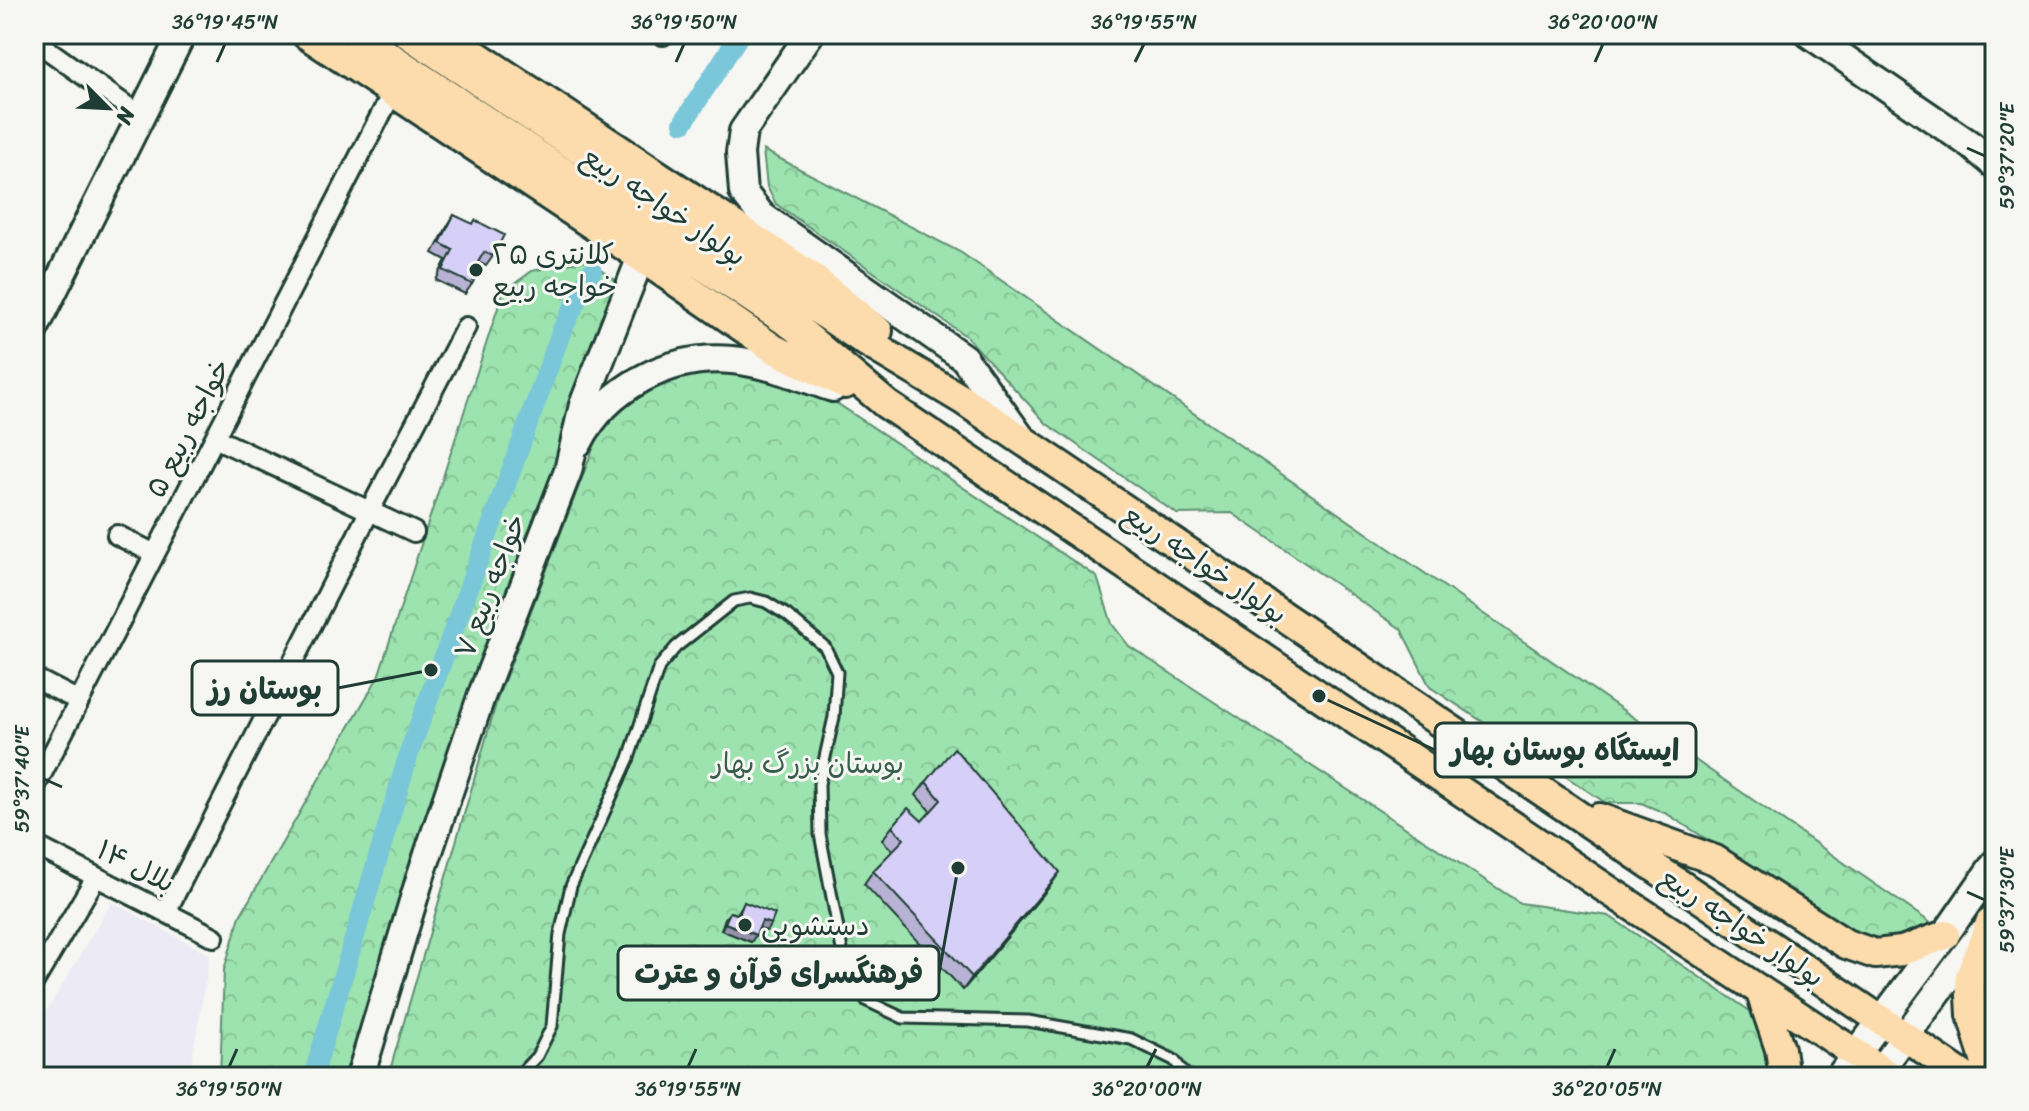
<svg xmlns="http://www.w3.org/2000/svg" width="2029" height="1111" viewBox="0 0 2029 1111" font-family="Sriracha,'Playpen Sans Arabic',sans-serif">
  <defs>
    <pattern id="park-crowns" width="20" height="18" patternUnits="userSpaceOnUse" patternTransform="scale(2)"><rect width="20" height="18" fill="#9de3af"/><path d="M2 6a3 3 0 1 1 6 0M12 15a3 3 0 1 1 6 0" fill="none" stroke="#87c497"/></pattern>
  </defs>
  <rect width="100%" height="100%" fill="#f6f6f2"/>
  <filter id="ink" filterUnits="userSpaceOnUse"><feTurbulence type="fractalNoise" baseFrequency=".0125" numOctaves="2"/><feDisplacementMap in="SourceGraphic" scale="16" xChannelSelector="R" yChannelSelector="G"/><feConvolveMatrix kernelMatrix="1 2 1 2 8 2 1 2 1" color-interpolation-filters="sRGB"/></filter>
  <g filter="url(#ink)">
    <path fill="#eceaf4" d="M112,902L210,955L189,1077H34V1032Z"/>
    <path fill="url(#park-crowns)" stroke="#5e9072" stroke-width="2" d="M763,150L960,252L1931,923L1900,936L1870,941L1854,933L1667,814L1641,803H1606L1430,687L1401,629L1232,513L1177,514L1047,424L967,337L776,204L767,187Z
      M587,260L618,282L628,300L411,871L346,1077H220L224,970L240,916L378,677L503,292L532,271Z
      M676,370H736L783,380L838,404L1097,577L1112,624L1129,646L1520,903L1609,916L1750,1011L1769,1034L1774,1077H388L498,697L598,436L633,393Z"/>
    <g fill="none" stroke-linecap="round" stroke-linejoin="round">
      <path stroke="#7ac7d9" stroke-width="20" d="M683,123L740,34
        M313,1077L410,750L562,330L592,271"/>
      <g stroke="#1f3d34" stroke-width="15">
        <path id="lane" d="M517,1077L537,1056L552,1026L560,934L571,886L629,758L659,667L676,647L734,601L750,598L766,602L787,615L825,647L837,672L834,717L819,784L820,834L846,971L867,1001L903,1018L1028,1021L1131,1039L1174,1060L1187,1077"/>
      </g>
      <g stroke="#1f3d34" stroke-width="24">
        <path id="street" d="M663,35V34
          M34,40L142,117
          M215,438L414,532
          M117,535L155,554
          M34,678L79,701
          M34,789L392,93
          M34,845L214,937
          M166,912L369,512L466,327
          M34,982L96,877"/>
      </g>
      <g stroke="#1f3d34" stroke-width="32">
        <path id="secondary" d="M810,34L743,131L740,153L743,192L762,216L964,358L1020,436
          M1809,34L1971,145L1995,165
          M34,330L182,34
          M579,442C607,387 671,354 732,360C766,363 800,377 833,388
          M360,1077L421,875L481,697L568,471L583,405L641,257
          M1839,1077L1945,935L1995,863
          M1875,1077L1980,935"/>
      </g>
      <g stroke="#1f3d34" stroke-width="34">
        <path id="primary" d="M306,34L641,257L774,349L845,384
          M356,34L795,327L886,404L1611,892L1891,1077
          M408,34L863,340L963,400L1965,1077
          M444,34L809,275L878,331
          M1599,818L1715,860L1846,944L1875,954L1902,951L1945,935
          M1761,993L1780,1049L1784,1077
          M1990,1077L1972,1015L1970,977L1990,923"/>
      </g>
      <use href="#lane" stroke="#f6f6f2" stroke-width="9"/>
      <use href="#street" stroke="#f6f6f2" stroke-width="18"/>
      <use href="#secondary" stroke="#f6f6f2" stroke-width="26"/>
      <use href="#primary" stroke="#fcdcac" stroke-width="28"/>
    </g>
    <path fill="#b8b2d4" stroke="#1f3d34" stroke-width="2" d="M454,215L493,256L486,266L482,264L472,284L465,294L436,280L446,260L433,253L448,225Z
      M926,782L1051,885L963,990L864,884L873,871L893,851L882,840L892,827L922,821L931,812L916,795Z
      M744,902L771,924L766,931L759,928L751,942L721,930L725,918L730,912L737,914Z"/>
    <path fill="#9691ad" stroke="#1f3d34" stroke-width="2" d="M1060,872L1051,885L963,990L972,977Z
      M762,921L771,924L766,931L757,928Z
      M725,923L756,935L751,942L721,930Z"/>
    <path fill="#d6cff7" stroke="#1f3d34" stroke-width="2" d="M454,215L473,224L475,220L504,235L493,256L484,252L478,262L482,264L472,284L443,270L453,250L440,243Z
      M954,748L1060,872L972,977L873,871L904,839L892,827L908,808L922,821L941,800L926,782Z
      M744,902L775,914L771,924L762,921L756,935L725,923L730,912L739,915Z"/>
  </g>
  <path fill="none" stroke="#1f3d34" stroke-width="3" d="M217,62L225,44M676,62L684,44M1135,62L1144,44M1595,62L1603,44M1967,148L1985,156M44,779L62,787M1967,892L1985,900M229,1067L237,1049M688,1067L696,1049M1147,1067L1156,1049M1607,1067L1615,1049"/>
  <g fill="#1f3d34" stroke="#f6f6f2" stroke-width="3">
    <circle cx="476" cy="270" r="8"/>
    <circle cx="745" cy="925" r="8"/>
  </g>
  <g text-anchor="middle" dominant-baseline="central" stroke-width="6" stroke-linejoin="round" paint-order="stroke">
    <g font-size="28" fill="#1f3d34" stroke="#f6f6f2">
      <text transform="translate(664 206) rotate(34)">بولوار خواجه ربیع</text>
      <text transform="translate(188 428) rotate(-63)">خواجه ربیع ۵</text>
      <text transform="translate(1205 564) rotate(34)">بولوار خواجه ربیع</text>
      <text transform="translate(490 586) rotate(-69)">خواجه ربیع ۷</text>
      <text transform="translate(136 866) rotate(27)">بلال ۱۴</text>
      <text transform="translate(1742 927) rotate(34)">بولوار خواجه ربیع</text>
    </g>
    <g font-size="28" fill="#1f3d34" stroke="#f6f6f2" text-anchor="start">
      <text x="492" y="254">کلانتری ٢۵<tspan x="492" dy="32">خواجه ربیع</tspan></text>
      <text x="761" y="925">دستشویی</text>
    </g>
    <g font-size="28" fill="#385e4d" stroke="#f6f6f2">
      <text x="808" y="763">بوستان بزرگ بهار</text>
    </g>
  </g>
  <path fill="none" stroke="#1f3d34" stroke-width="3" d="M431 670L338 688M1319 696L1435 750M958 868L939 973"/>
  <g fill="#1f3d34" stroke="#f6f6f2" stroke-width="3">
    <circle cx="431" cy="670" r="8"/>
    <circle cx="1319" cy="696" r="8"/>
    <circle cx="958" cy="868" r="8"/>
  </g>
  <g fill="#f6f6f2" stroke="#1f3d34" stroke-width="3">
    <rect x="192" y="661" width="146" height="54" rx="8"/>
    <rect x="1435" y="723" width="261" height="54" rx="8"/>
    <rect x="618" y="946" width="321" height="54" rx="8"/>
  </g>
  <g font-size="30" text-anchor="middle" font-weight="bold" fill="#1f3d34">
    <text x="265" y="699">بوستان رز</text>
    <text x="1565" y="760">ایستگاه بوستان بهار</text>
    <text x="779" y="983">فرهنگسرای قرآن و عترت</text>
  </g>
  <rect width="2029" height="1111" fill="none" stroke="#f6f6f2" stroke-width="88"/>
  <g transform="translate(108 108) rotate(114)" stroke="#f6f6f2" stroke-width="6" paint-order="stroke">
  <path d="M0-6L14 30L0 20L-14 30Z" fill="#1f3d34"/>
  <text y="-12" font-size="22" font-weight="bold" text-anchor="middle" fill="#1f3d34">N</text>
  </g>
  <rect x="44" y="44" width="1941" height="1023" fill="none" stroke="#1f3d34" stroke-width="3"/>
  <g font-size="20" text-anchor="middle" fill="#1f3d34">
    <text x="225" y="29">36°19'45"N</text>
    <text x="684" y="29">36°19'50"N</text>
    <text x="1144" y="29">36°19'55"N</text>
    <text x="1603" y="29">36°20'00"N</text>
    <text transform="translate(2007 156) rotate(-90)" y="7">59°37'20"E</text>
    <text transform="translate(22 779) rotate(-90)" y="7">59°37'40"E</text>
    <text transform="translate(2007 900) rotate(-90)" y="7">59°37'30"E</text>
    <text x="229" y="1096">36°19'50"N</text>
    <text x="688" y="1096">36°19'55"N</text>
    <text x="1147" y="1096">36°20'00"N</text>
    <text x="1607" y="1096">36°20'05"N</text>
  </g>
</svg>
